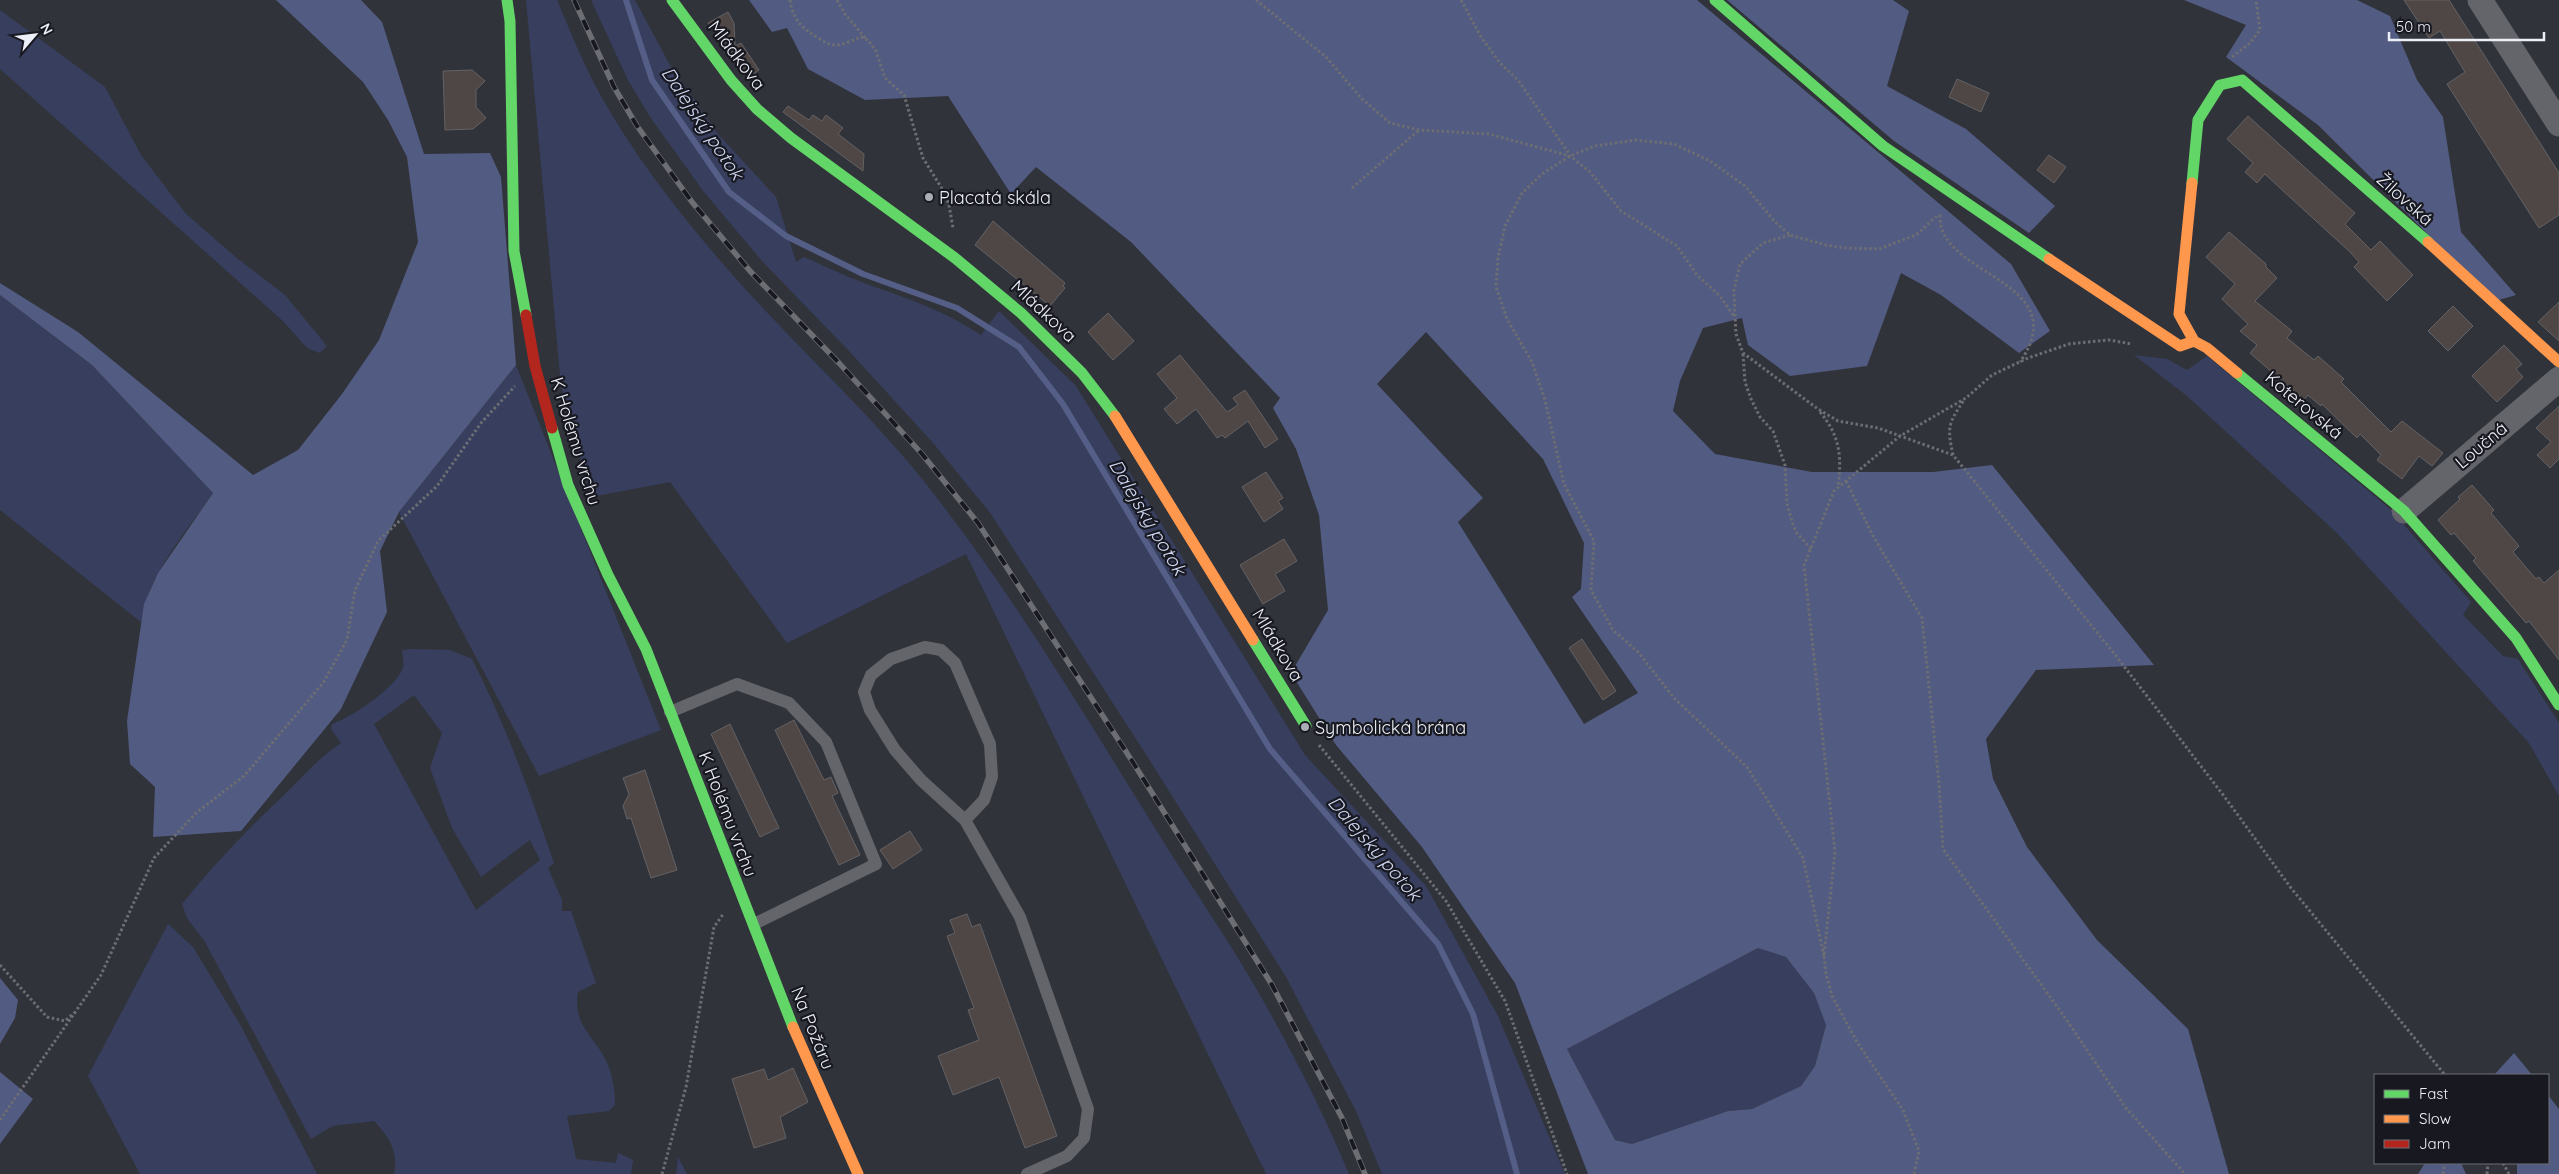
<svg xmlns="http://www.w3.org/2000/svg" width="2559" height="1174" viewBox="0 0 2559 1174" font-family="Quicksand,sans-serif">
  <rect width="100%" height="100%" fill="#31333b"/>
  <path fill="#383f5e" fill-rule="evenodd" d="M526,0H557C571,33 584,66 602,98C639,163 688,225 738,281C795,345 859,403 914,469C1004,580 1078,704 1153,825C1188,882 1227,937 1260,995C1293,1053 1323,1112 1349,1174H1266L966,554L787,643L670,482L591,497L561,386Z
    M591,0H635L670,65L718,134L776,197L796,262L804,257C827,267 851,279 875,287C913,300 948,313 981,335L999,311L1076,386L1305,755L1426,886L1498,1016L1565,1174H1382L1356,1111L1286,977L1147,756L991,514L934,444L850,352L762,261L704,192L650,117L628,80Z
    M0,10L105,87L141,155L186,214L238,259L285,295L327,346L320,353L307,348L283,321L0,69Z
    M0,295L92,365L213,493C186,533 147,574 142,623L0,510Z
    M2134,355L2167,359L2187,370L2207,356L2391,510L2471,602L2463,615L2503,656L2518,659L2559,723V796L2529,743L2336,532L2187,396Z
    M516,365L661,730L539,776L399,512Z
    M412,649L450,650L472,659C506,725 530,793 554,863L548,868L562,900V911H571L596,983L578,992C573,1022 589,1032 603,1055C612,1070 615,1088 615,1105L609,1111L567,1116L576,1159L616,1163L618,1153L633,1160L631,1174H394C399,1153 389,1136 374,1121L333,1126L311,1139L205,942L187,918L182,904C214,864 250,827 287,792C304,775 320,757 341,743L331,729L332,724C352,717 394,689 402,670C405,665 402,656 402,650ZM414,695L442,733L430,768L452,828L481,877L530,840L540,860L476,910L374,724Z
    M168,924L193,947L241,1026L317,1174H140L88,1076Z
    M1758,948L1786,957L1814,993L1826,1024L1815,1066L1801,1086L1752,1109L1728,1111L1632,1144L1615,1140L1567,1049Z
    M678,1157L687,1174H676Z"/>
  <path fill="#525b81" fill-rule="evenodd" d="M276,0H361L382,22L424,154L490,153L501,177L516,365L399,512L380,551L387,612L341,709L241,831L153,837L155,787L130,764L127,721L144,604L158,573L213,493L92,365L0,295V283L78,332L253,475L298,450L342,394L379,340L418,242L407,157L388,120L363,82Z
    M749,0H1697L2011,264L2050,331L2019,353L1941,295L1901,273L1867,366L1790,376L1748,345L1742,318L1703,328L1680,381L1673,411L1715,454L1812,472H1933L1992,465L2154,665L2036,670L1986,739L1993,779L2027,847L2097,940L2188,1029L2229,1174H1588L1515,983L1422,847L1336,745L1291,673L1328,610L1319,515L1296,449L1273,408L1280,398L1131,242L1036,167L1011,194L948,96L865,100L808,69L787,28L772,32ZM1426,332L1543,459L1584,543L1581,589L1572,597L1638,693L1584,724L1458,522L1483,498L1377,384ZM1758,948L1786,957L1814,993L1826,1025L1815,1066L1801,1086L1752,1109L1728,1111L1632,1144L1615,1140L1567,1049Z
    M1727,0H1893L1909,11L1887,86L1966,129L2055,206L2029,233L1894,141Z
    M2184,0H2357L2390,16L2417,80L2443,117L2461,232L2516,295L2495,301L2318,125L2226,57L2246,25Z
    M0,978L18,1000L15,1018L0,1044Z
    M2514,1053L2532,1075L2495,1074Z
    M0,1072L33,1099L0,1144Z
    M2548,1095L2559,1109V1174H2517V1163H2548Z
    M2425,1163H2461L2466,1174H2418Z"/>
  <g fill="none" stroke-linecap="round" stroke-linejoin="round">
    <path stroke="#545e86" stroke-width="6" d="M626,0L652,80L729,192L786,236L863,274L957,308L1019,347L1063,404L1270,749L1438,944L1473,1014L1517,1174"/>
  </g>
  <path fill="#4f4745" stroke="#646264" d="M2404,0H2449L2559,173V215L2539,228L2447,84L2465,72L2440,31L2429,38Z
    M728,12L734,23L735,46L741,43L759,70L749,77L708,23Z
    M472,70L485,81L476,90V107L486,118L473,129L445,130L443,71Z
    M1957,79L1989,93L1981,112L1949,97Z
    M788,106L809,120L813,115L822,121L826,115L843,128L838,134L864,154L863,171L783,112Z
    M2248,116L2355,213L2345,224L2371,250L2380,241L2413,275L2387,301L2354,267L2359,262L2350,252L2280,188L2265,174L2257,183L2245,172L2253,163L2227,139Z
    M2049,155L2066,167L2054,183L2037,170Z
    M993,221L1065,283L1063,286L1065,288L1050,306L975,245Z
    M2229,232L2266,264V267L2277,278L2255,301L2292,331L2287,338L2314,360L2318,356L2344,379L2341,382L2391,432L2402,421L2443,453L2432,466L2419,456L2402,479L2377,460L2381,455L2360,434L2357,438L2322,404L2321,406L2308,395L2304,400L2250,353L2257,345L2240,331L2248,324L2222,299L2235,284L2206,257Z
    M2559,302V341L2538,322Z
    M2453,306L2473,326L2448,351L2428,331Z
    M1108,313L1134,341L1113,360L1088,332Z
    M2504,345L2522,364L2516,369L2523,377L2497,402L2472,376Z
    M1180,355L1227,412L1238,405L1233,398L1245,390L1278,439L1265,448L1248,421L1225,438L1222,435L1217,438L1196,409L1177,424L1164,409L1177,398L1157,374Z
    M2559,406V459L2550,468L2537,455L2551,442L2536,428Z
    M1266,472L1283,498L1278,501L1283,509L1264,522L1242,487Z
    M2472,485L2494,510L2491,513L2519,546L2513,552L2536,579L2539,577L2544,583L2559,570V660L2529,621L2526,623L2473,561L2476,558L2454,533L2451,535L2438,520L2460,499L2458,497Z
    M1284,539L1297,561L1275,574L1285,591L1263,604L1240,565Z
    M1582,639L1616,691L1603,700L1569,648Z
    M794,720L824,780L831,777L838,793L832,796L860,855L839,865L775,730Z
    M730,724L779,828L760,837L711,734Z
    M645,770L677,870L651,878L631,818L627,819L623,806L629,794L623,778Z
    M910,831L922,850L893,869L880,850Z
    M967,914L972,927L980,924L1057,1136L1025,1148L999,1077L953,1095L938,1056L979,1040L968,1010L974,1008L947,936L955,933L950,920Z
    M793,1068L808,1102L780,1117L786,1138L754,1148L732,1079L764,1069L768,1080Z"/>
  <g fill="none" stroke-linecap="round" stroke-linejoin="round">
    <path stroke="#6c6e73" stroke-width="3" stroke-dasharray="2.5 2.5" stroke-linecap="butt" d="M790,0C793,21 803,29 820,39C825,42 829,45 835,45C844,45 853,40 861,37L868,40L876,51L885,78L904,95L923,158L944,192L949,205L953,228
      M837,0L845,14L867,40
      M1256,0L1326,57L1362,99L1390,123L1419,130L1489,134L1570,156L1590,172L1621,211L1677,246L1697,275L1719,295L1734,316
      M1461,0L1481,37L1500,63L1518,80L1570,155
      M2232,57L2250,43L2260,30L2256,0
      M1352,188L1419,130
      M1940,215C1936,276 2077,280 2020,362
      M1790,235L1763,243L1740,264L1734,290L1735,316L1736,334L1743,353L1818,409L1838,421L1878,428L1953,455L2113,652L2224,796L2291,888L2445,1075
      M1743,354L1745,382L1751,399L1760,417L1773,431L1785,465L1787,503L1792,522L1796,532L1811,549
      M1820,412C1840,436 1842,456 1838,487
      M1953,455C1947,427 1948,424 1964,400
      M1846,481L1873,536L1922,618L1939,783L1943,849L2066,1019L2126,1108L2185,1174
      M1319,745L1446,901L1505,1001L1567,1174
      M1824,956L1803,858L1747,767L1674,698L1638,652L1613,630L1591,590L1594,541L1564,484L1545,400L1532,362L1507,319L1496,287L1498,258L1505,226L1522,193L1542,174L1570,156L1595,146L1636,140L1674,144L1710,161L1745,186L1775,222L1790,235L1826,245L1844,248L1879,249L1916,235L1939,214
      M0,965L47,1017L65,1021L74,1013
      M0,1120L101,975L154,858L196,813L244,776L323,683L347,640L355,590L378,541L437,486L481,423L515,386
      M2503,1163L2509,1174
      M662,1174L686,1087L714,927L724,913
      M1914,1174L1919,1151L1903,1110L1857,1042L1832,996L1826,974L1824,956L1835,852L1804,565L1834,491L1900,436L1966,398L1992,375L2028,358L2069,344L2109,340L2132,344
      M2443,1174L2445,1163
      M2487,1174L2488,1163"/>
    <path stroke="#63656a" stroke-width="12" d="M670,712L737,684L789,703L826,742L876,864L754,924
      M965,820L984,800L992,777L990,744L955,663L941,650L925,647L891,659L871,675L864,692L870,710L895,750L921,780L965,820L1020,917L1088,1109L1084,1138L1067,1156L1027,1174"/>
    <path stroke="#63656a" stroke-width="25" d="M2480,0L2559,124
      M2404,511L2559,379"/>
    <path stroke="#63d668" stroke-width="11" d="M507,0L510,21L514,251L526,315
      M672,0L731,80L757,109L791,138L955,258L1021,313L1082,373L1115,416
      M1715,0L1883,146L2049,259
      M2192,183L2198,120L2220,85L2242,80L2428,242
      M2237,373L2404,511L2516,638L2559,705
      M552,428L568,485L608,575L646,649L793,1027
      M1253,640L1306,726"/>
    <path stroke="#ff974d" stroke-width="11" d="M2192,183L2179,314L2194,341L2207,348L2237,373
      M2428,242L2559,362
      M2049,259L2180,346L2194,341
      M1115,416L1253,640
      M793,1027L858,1174"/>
    <path stroke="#b3261e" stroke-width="11" d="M526,315L535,366L552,428"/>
    <g stroke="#6c6e73" stroke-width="5.5">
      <path id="rail" d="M574,0L614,87L637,126L692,202L750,271L839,363L922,454L978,523L1134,764L1272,985L1342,1118L1365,1174"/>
    </g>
    <use href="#rail" stroke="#181920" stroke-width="4" stroke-dasharray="11" stroke-linecap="butt"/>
  </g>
  <g fill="#abadb6" stroke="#181920" stroke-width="2">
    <circle cx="929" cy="197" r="5"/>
    <circle cx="1305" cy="727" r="5"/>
  </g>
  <g text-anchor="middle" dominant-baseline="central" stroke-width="4.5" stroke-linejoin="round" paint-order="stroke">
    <g font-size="18" fill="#eceff8" stroke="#181920">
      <text transform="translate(737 55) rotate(53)">Mládkova</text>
      <text transform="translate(2405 199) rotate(42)">Žilovská</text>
      <text transform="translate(1044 311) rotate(43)">Mládkova</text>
      <text transform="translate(2304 405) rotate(40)">Koterovská</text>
      <text transform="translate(576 441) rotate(73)">K Holému vrchu</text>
      <text transform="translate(2481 445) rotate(-40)">Loučná</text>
      <text transform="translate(1278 645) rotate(59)">Mládkova</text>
      <text transform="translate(728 814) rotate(69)">K Holému vrchu</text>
      <text transform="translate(813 1028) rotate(68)">Na Požáru</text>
    </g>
    <g font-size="18" fill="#eceff8" stroke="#181920" text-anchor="start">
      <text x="939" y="197">Placatá skála</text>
      <text x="1315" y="727">Symbolická brána</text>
    </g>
    <g font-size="19" font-style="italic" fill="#cfd7f3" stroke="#181920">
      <text transform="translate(703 123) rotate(56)">Dalejský potok</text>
      <text transform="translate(1148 517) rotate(59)">Dalejský potok</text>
      <text transform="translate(1375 848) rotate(49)">Dalejský potok</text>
    </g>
  </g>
  <rect x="2374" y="1074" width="175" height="90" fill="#181920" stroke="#6d6f76"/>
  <rect x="2384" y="1090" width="25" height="8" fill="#63d668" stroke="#6d6f76"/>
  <text x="2419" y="1099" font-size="15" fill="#eceff8">Fast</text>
  <rect x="2384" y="1115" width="25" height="8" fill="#ff974d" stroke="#6d6f76"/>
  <text x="2419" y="1124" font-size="15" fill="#eceff8">Slow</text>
  <rect x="2384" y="1140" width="25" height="8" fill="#b3261e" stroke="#6d6f76"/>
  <text x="2419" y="1149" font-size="15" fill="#eceff8">Jam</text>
  <g transform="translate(35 35) rotate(62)" stroke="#181920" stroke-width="4" paint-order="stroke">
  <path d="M0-4L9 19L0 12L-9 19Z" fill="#eceff8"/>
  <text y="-8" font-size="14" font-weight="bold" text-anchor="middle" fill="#eceff8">N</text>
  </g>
  <path d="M2389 32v8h155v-8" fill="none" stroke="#eceff8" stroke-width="2.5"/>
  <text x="2396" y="32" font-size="15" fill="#eceff8" stroke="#181920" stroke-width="4" paint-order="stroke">50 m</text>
</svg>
